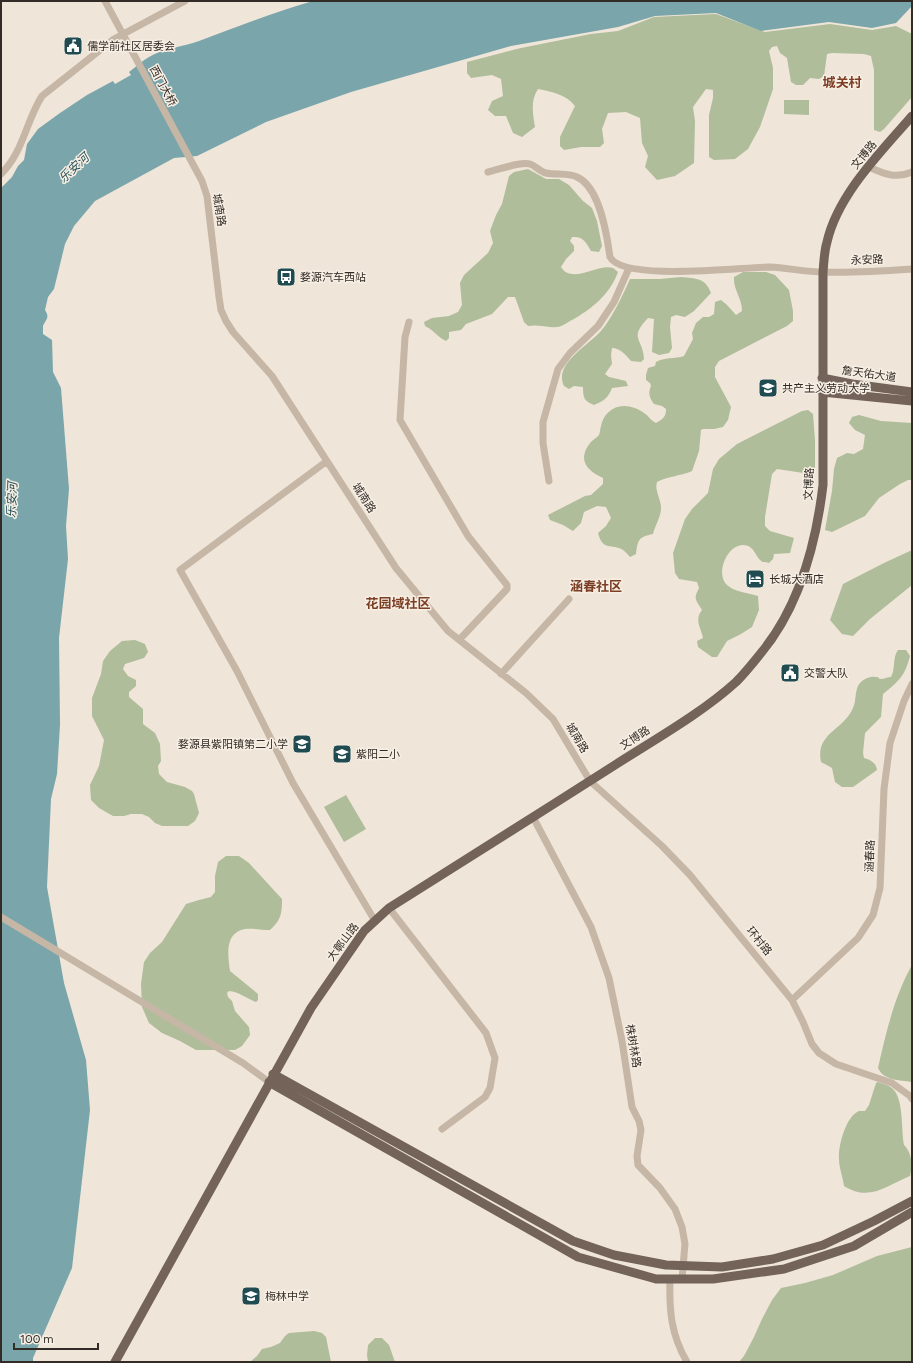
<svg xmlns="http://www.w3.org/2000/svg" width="913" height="1363" viewBox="0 0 913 1363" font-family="Figtree,'Noto Sans SC',sans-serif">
  <rect width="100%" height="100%" fill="#efe5d8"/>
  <path fill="#afbd9a" d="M716,14L765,32L830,24L872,30L896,26L912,34V97L884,129L880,132L874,130V70L871,56L864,54L832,53L827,54L824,76L819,79L810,78L803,85H796L791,82L787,58L780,53L777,46L772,47L769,51L773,68V89L760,127L748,149L735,159L714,160L709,157V115L713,98V90L706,89L693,107L695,121L694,163L675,176L657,180L645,167L648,156L642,143L640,118L626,112L608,113L602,129L604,143L600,147H581L564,150L560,146V137L575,106C566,94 552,92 538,89C530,101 533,114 535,127L522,137L513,133L506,116H495L488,110L492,101L503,96L501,79L492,75L471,78L467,73V62L521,48L591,34L618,31L654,17Z
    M784,100H809V115L784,114Z
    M528,169L546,179H559L569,185L583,201L592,208L597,221L602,246L599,252L591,251C586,242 583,236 572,237L570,241L574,246V251L566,259L561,267C572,285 598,263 613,268C615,269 616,271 618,272C610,294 592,309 572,320C568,322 563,326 558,327C548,328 538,324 528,326L524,322L515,297H508L492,314L466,324L461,330L449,332V338L446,341C437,337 434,330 425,326L424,322L432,318L449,316L458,312L462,305L460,283L464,275L488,253L493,243L490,231L496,215L502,204L509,176L514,172Z
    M743,272H766L775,275L789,290L793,311V321L787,326L719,361L715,367V377L731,407L728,420L723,427L714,429H703L701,430L699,451L692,471C681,476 668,476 657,482C654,491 662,500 661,510C660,518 655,526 653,534C638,537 638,540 636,554L630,557C628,555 626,552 623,550C612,543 603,552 598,533L606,526L611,518L606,507L597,506L584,512L581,523L573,531L563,525L550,520L548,515L585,496L591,495L603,484V478C587,471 577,460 590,443C592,440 597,438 599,435C600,433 600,429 601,426C603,415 612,406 624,406C631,406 639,409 644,413C649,416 651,421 656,423C663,419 666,417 666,409L662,406L654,404C649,397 648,393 651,386L650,383L646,380V375L648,368L655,366L656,362C664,357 675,359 684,356L693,339L692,333L696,323L703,317H709L714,314L715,302L721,300L727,305L736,315L742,311C742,297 733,290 734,277Z
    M681,277C696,279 705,277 711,293L694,311L685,317L676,315L671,317L670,327L672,348L669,353L659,355L652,352L654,319L648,318C628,339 643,338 644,359L641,362L631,361C626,355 620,348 612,348L611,355L612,364L605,374L609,377L626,381L628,386L612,388C608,398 604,401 594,405C584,401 583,398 583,387L574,386L569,389L564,386C553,364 589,345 601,331C612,318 623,295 630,279H660Z
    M808,410L813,414L815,440V474H810L777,469L772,474L765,517V526L770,531L794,538L790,553L774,554L773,559L769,563C767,562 765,562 763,562C755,558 755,545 743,545C727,545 715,574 727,585C734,592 749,593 758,596L759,610L752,627L741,634L727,641L717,657H712L698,647L697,641L703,638C701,628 694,620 702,610C696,600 693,599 699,588L697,582L679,579L675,573L673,553L685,519L692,509L708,493L713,469L719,459L737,444L802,411Z
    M859,415L881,421L912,423V480H908L900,484L879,498L865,516L832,532L825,530L832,491L834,469L837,458L847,453L854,454L863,449L865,435L855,430L849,423L852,417Z
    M912,550V585L870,619L853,636L842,634L830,620L843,584L884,563Z
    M135,640L145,644L148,652L144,658L125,664L123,669L128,676L136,680V686L129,692V697L143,709V724L155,733L160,744L161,761L158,766L159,774L167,782L185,787L192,791L194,794L199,813L195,821L188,826H162L155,823L149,817L142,814H131L124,816H113L99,808L91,800L90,785L99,766L104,740L92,716V698L101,674L103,661L110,651L122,641Z
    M898,650H906L910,656C905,676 899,681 883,694L881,717L865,733L863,753L864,758C871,760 876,763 877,770L853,787H842L835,782L832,768L821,762C815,733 844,730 853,708C857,700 854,688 861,682C864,679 871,676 875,677C881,677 876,678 881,679C884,679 888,677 891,677C896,668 892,658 898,650Z
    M346,795L366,829L344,842L324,807Z
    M226,856H239L249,863L282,899C282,914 281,920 270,930C262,930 252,928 245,929C224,933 228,956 230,971L258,994V1000L256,1002C246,998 239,992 229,991L227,993L228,997L232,1001L235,1011L249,1027L250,1035L242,1046L235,1050H196L180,1041L162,1033L149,1023L142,1007L141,984L144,962L150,953L162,942L186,904L199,900L211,897L215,892V876L218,862Z
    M912,965V1082C900,1080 884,1081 878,1068C886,1033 894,997 912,965Z
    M878,1082C883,1084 889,1085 893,1089C904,1100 901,1130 904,1145C912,1153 913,1165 910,1176C886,1186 869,1202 844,1186C843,1177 839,1168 839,1159C838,1146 846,1116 859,1111C861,1111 863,1111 865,1111L869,1105L876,1083Z
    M912,1247V1362H739L744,1356L754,1337L762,1319L772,1300L781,1288L805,1283L833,1275L877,1256Z
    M314,1331L322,1333L326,1337L331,1362H250L257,1356L262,1349L271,1347L280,1343L285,1336L289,1333Z
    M375,1338H382L389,1345L395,1362H368L367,1355L368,1345Z"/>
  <path fill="#7aa5aa" d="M313,1H912V6L896,23L872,28L829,22L761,31L716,13L655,16L618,27L511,46L351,92L266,122L197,156L174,158L95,201L74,226L65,244L54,289L48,297L45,310C50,318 46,319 43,326C43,328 43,332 43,334L52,340L53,372L61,388L69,489L66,526L68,559L59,638L60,725L57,774L51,799L47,887L64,983L86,1060L90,1110L72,1268L33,1358V1362H1V188L12,177L18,166L24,160L27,144L38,129L60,113L87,95L113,81L115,84L131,75L129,72C136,67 142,61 149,57C164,48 183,47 199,41C237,27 274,12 313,1Z"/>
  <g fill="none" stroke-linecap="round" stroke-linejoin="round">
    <path stroke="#c6b6a6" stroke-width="7" d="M105,1L202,181L207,196L219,297L221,310L226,321L233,332L272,376L396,568L448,631L526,693L553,719L590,781L662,846L690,875L792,1000L803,1022L812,1044L819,1053L836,1064L892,1083L910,1096L912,1099
      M869,167C884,174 896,179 912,172
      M488,172C498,170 521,161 530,164C536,166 540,172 546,173C556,175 568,173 577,177C600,187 607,235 610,257C623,282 742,267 770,267C788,268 806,272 824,272C853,273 883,271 912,269
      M1,174C23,153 26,121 42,96L114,39L185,1
      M409,322L405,337L400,420L468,536L507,585V589L459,640
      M327,461L180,570L237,671L293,783L375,921
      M549,481L543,443V422L558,369L570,353L598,326L614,302L629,268
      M501,674L569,599
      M533,817L591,927L609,978L622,1041L632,1107L639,1121L641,1130L637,1156L638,1165L660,1188L675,1209L682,1227L685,1244L682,1279
      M389,908L486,1033L495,1058L490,1088L485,1097L442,1129
      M1,917L243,1063L269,1082
      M792,1000L858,938L873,915L880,888L884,789L890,743L904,701L912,684
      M670,1279C669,1310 671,1335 687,1362"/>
    <path stroke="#736358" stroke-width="9" d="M822,378L852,384L912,392
      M822,392L912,401
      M273,1074L573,1241L614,1255L666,1265L722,1267L773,1259L823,1245L874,1221L912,1201
      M269,1082L578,1257L656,1279H713L784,1269L854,1246L912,1212
      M115,1362L311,1008L364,931L389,908C465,860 540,813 615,765C654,740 702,713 736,682C745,673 753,663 761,653C800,606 816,544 823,485V272C824,262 824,252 827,242C838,194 881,152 912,116"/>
  </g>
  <defs>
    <g id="civic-square" transform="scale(1)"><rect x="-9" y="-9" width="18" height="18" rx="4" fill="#1f4b51" stroke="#f7efe4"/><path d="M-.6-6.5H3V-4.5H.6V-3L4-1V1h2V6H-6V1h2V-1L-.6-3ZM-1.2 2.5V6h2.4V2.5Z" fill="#fff"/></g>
    <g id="bus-square" transform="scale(1)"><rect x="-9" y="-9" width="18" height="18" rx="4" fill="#1f4b51" stroke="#f7efe4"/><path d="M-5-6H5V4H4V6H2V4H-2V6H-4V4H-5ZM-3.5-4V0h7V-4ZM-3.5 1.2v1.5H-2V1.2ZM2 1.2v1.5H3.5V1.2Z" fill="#fff"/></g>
    <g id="university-square" transform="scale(1)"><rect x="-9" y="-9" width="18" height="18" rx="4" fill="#1f4b51" stroke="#f7efe4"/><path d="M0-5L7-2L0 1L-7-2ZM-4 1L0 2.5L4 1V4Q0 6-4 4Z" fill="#fff"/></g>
    <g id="hotel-square" transform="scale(1)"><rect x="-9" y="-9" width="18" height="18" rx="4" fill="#1f4b51" stroke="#f7efe4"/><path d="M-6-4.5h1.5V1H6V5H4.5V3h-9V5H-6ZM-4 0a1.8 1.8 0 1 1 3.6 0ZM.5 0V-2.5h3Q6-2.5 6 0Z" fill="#fff"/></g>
    <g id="school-square" transform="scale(1)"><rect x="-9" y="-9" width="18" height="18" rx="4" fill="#1f4b51" stroke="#f7efe4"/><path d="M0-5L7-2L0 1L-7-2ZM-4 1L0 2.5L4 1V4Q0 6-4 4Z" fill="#fff"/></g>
  </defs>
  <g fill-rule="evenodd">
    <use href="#civic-square" x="73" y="46"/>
    <use href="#bus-square" x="286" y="277"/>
    <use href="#university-square" x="768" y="388"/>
    <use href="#hotel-square" x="755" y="579"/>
    <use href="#civic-square" x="790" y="673"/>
    <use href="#school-square" x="302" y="744"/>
    <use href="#school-square" x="342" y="754"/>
    <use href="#school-square" x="251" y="1296"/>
  </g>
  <g text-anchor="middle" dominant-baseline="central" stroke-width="3" stroke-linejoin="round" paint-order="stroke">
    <g font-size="11" fill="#322b26" stroke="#f7efe4" text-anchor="start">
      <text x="87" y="46">儒学前社区居委会</text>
      <text x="300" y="277">婺源汽车西站</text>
      <text x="782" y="388">共产主义劳动大学</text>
      <text x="769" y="579">长城大酒店</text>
      <text x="804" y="673">交警大队</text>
      <text x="288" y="744" text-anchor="end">婺源县紫阳镇第二小学</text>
      <text x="356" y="754">紫阳二小</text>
      <text x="265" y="1296">梅林中学</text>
    </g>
    <g font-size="11" fill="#322b26" stroke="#f7efe4">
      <text transform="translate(163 86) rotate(62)">西门大桥</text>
      <text transform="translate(864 155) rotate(-51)">文博路</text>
      <text transform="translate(219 210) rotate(81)">城南路</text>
      <text transform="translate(867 260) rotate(-2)">永安路</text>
      <text transform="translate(869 374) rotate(8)">詹天佑大道</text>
      <text transform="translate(809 484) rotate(-87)">文博路</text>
      <text transform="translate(364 498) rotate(57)">城南路</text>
      <text transform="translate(577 738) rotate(59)">城南路</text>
      <text transform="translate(635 738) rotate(-33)">文博路</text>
      <text transform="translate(870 856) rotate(-88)">涵春路</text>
      <text transform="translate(759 941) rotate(51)">环村路</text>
      <text transform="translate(343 942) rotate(-53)">大鄣山路</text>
      <text transform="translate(633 1046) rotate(80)">株树林路</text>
    </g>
    <g font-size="12" font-style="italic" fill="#1f4b51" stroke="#f7efe4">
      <text transform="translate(74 168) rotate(-43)">乐安河</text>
      <text transform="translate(12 500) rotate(-88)">乐安河</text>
    </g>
    <g font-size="13" font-weight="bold" fill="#7b3e25" stroke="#f7efe4">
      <text x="842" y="82">城关村</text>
      <text x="596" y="586">涵春社区</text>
      <text x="398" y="603">花园域社区</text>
    </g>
  </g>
  <rect width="913" height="1363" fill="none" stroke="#322b26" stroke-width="4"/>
  <path d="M14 1343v6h84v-6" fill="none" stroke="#322b26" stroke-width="2"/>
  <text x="20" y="1343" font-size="12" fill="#322b26" stroke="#f7efe4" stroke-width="3" paint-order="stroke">100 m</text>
</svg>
